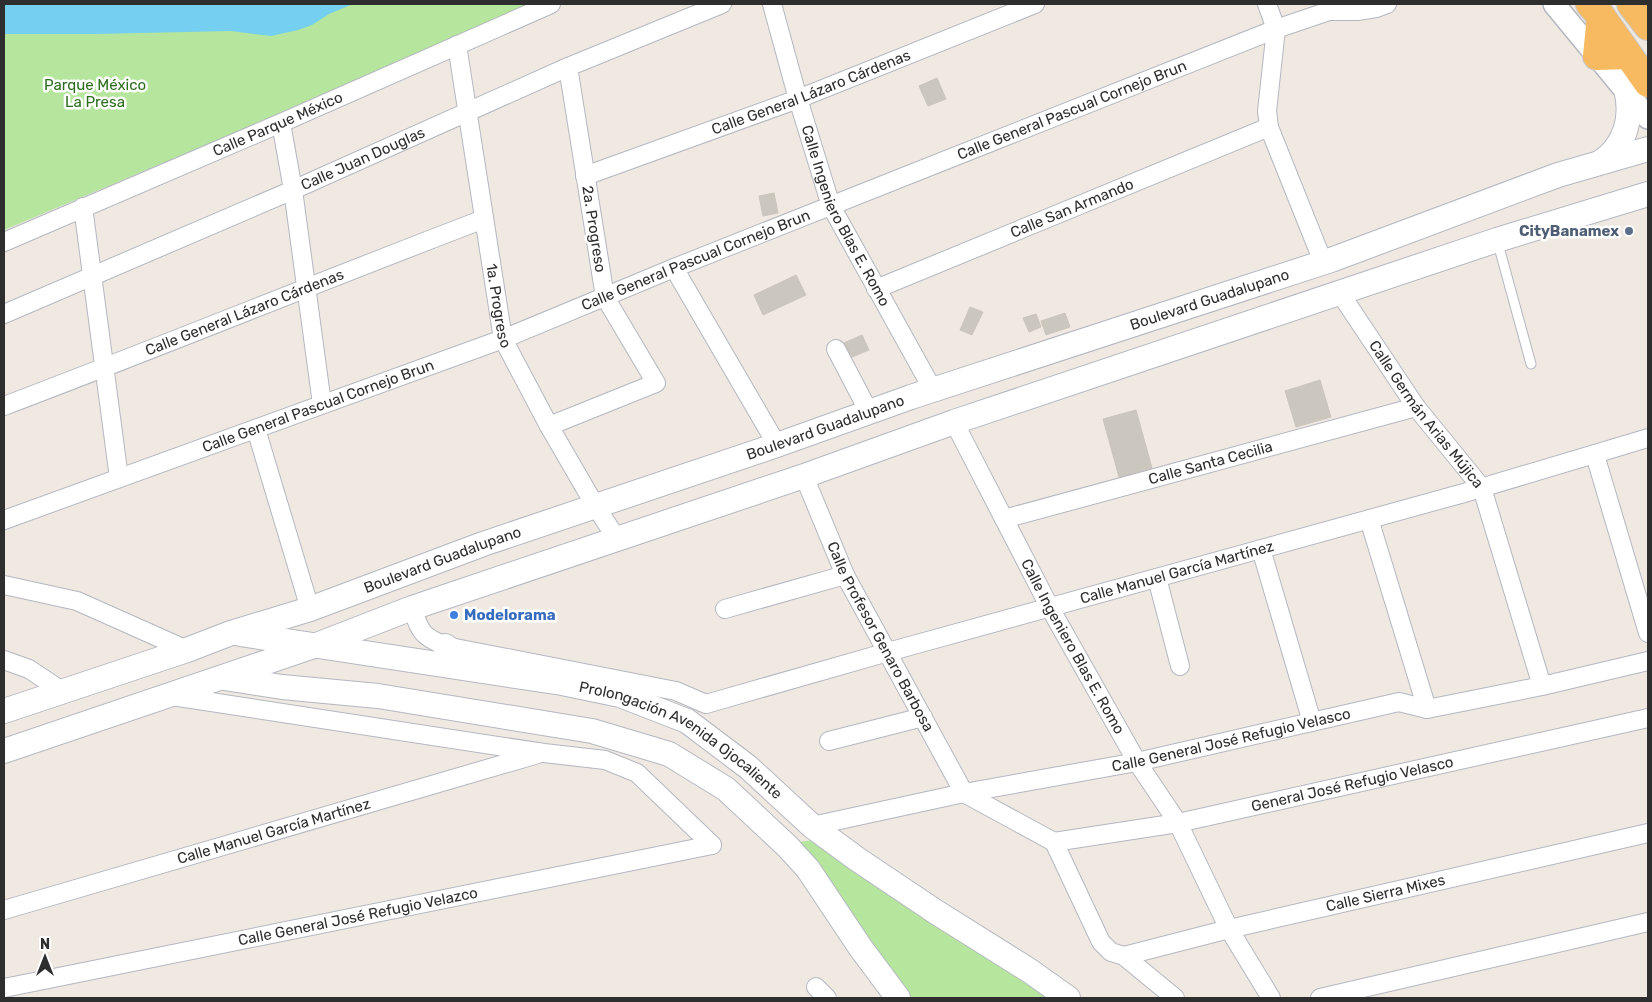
<svg xmlns="http://www.w3.org/2000/svg" width="1652" height="1002" viewBox="0 0 1652 1002" font-family="Rubik,sans-serif">
  <rect width="100%" height="100%" fill="#efe9e1"/>
  <path fill="#b6e59e" d="M4,4H530L215,141L4,230Z
    M813,840L1050,998H912L799,842Z"/>
  <path fill="#75cff0" d="M4,4H353L329,14L312,25L298,30L271,36L231,31L95,34H4Z"/>
  <path fill="#cbc7bf" stroke="#cbc5ba" d="M937,78L946,99L928,106L919,86Z
    M774,193L778,213L763,216L759,196Z
    M796,275L806,295L763,315L754,295Z
    M970,307L983,312L972,335L960,330Z
    M1065,313L1070,327L1046,335L1041,321Z
    M1036,314L1041,327L1029,332L1023,318Z
    M862,335L869,350L852,357L844,343Z
    M1320,380L1331,417L1296,427L1285,391Z
    M1136,410L1152,468L1119,477L1103,419Z"/>
  <g fill="none" stroke-linecap="round" stroke-linejoin="round">
    <g stroke="#b4b7c1" stroke-width="11">
      <path id="service" d="M1497,240L1531,364"/>
    </g>
    <g stroke="#b4b7c1" stroke-width="20">
      <g id="minor">
        <path id="s1" d="M772,4L798,99L831,206L933,390"/>
        <path d="M1267,4L1276,29L1267,111L1269,127L1323,262"/>
        <path id="s2" d="M457,45L503,339L549,426L596,507L617,539"/>
        <path d="M281,123L293,190L322,404"/>
        <path id="s3" d="M585,176L798,99L1035,4"/>
        <path d="M83,207L119,478"/>
        <path id="s4" d="M4,242L281,123L551,4"/>
        <path d="M674,268L777,445"/>
        <path id="s5" d="M876,289L1269,127"/>
        <path id="s6" d="M1340,293L1416,407L1482,488L1542,686"/>
        <path id="s7" d="M4,314L293,190L568,67L722,4"/>
        <path d="M836,349L869,412"/>
        <path id="s8" d="M4,406C165,345 324,280 484,219"/>
        <path id="s9" d="M954,422L1050,608L1137,762L1178,823L1229,929L1271,998"/>
        <path d="M549,426L656,383L605,297L568,67"/>
        <path d="M256,429L310,609"/>
        <path d="M1595,455L1648,633"/>
        <path id="s10" d="M804,476L845,575L964,793L1054,842L1101,942L1111,952L1124,956L1175,998"/>
        <path id="s11" d="M1004,519L1416,407"/>
        <path d="M1369,519L1427,709"/>
        <path id="s12" d="M4,520L503,339L674,268L1276,29L1329,11H1357L1376,8L1387,4"/>
        <path d="M1261,549L1312,722"/>
        <path d="M1157,578L1180,666"/>
        <path d="M4,585L77,601L187,650"/>
        <path id="s13" d="M412,608C421,632 420,635 445,646L676,691L706,704L888,652L1464,493L1648,438"/>
        <path d="M725,609L845,575"/>
        <path d="M4,660L29,669L62,691"/>
        <path d="M172,696L544,753L605,760L637,773L712,845"/>
        <path d="M829,741L923,717"/>
        <path id="s14" d="M812,826L964,793L1137,762L1399,702L1427,709L1542,686L1648,661"/>
        <path id="s15" d="M1054,842L1178,823L1648,718"/>
        <path id="s16" d="M4,910L538,754"/>
        <path id="s17" d="M1124,956L1229,929L1648,833"/>
        <path d="M816,987L827,998"/>
        <path id="s18" d="M4,988L712,845"/>
        <path d="M1320,998L1648,922"/>
      </g>
    </g>
    <g stroke="#b4b7c1" stroke-width="24">
      <path id="tertiary" d="M1554,4L1648,118"/>
    </g>
    <g stroke="#b4b7c1" stroke-width="26">
      <g id="secondary">
        <path d="M1601,162C1626,145 1633,117 1626,89"/>
        <path id="s19" d="M240,634L562,683L620,695L687,721L748,767L812,826L857,859L936,912L1030,971L1068,998"/>
        <path d="M445,646L476,669"/>
        <path d="M224,678L282,687L378,696L592,731L669,754L726,789L788,847L808,869L860,947L898,998"/>
        <path id="s20" d="M4,711L187,650L231,633L310,609L483,544L777,445L911,397L1331,260L1558,175L1648,149"/>
        <path d="M4,751L314,646L412,608L804,476L954,422L1497,240L1648,194"/>
      </g>
    </g>
    <g stroke="#c9c9c9" stroke-width="30">
      <path id="trunk" d="M1590,4L1601,16L1648,83
        M1631,4L1648,26
        M1601,16L1597,56L1628,55"/>
    </g>
    <use href="#service" stroke="#fff" stroke-width="9"/>
    <use href="#minor" stroke="#fff" stroke-width="18"/>
    <use href="#tertiary" stroke="#fff" stroke-width="21"/>
    <use href="#secondary" stroke="#fff" stroke-width="24"/>
    <use href="#trunk" stroke="#f8ba60" stroke-width="28"/>
  </g>
  <circle fill="#5c6f8a" stroke="#fff" stroke-width="2" cx="1629" cy="231" r="5"/>
  <circle fill="#3f7fe0" stroke="#fff" stroke-width="2" cx="454" cy="615" r="5"/>
  <g text-anchor="middle" dominant-baseline="central" stroke-width="5" stroke-linejoin="round" paint-order="stroke">
    <g font-size="15" fill="#2c6e1b" stroke="#fff">
      <text x="95" y="85">Parque México<tspan x="95" dy="17">La Presa</tspan></text>
    </g>
    <g font-size="15" fill="#2e2e2e" stroke="#fff">
      <text stroke="none"><textPath href="#s3" startOffset="241">Calle General Lázaro Cárdenas</textPath></text>
      <text stroke="none"><textPath href="#s12" startOffset="1144">Calle General Pascual Cornejo Brun</textPath></text>
      <text stroke="none"><textPath href="#s4" startOffset="298">Calle Parque México</textPath></text>
      <text stroke="none"><textPath href="#s7" startOffset="391">Calle Juan Douglas</textPath></text>
      <text stroke="none"><textPath href="#s5" startOffset="212">Calle San Armando</textPath></text>
      <text stroke="none"><textPath href="#s1" startOffset="225">Calle Ingeniero Blas E. Romo</textPath></text>
      <text transform="translate(594 229) rotate(81)">2a. Progreso</text>
      <text stroke="none"><textPath href="#s12" startOffset="739">Calle General Pascual Cornejo Brun</textPath></text>
      <text stroke="none"><textPath href="#s20" startOffset="1274">Boulevard Guadalupano</textPath></text>
      <text stroke="none"><textPath href="#s2" startOffset="264">1a. Progreso</textPath></text>
      <text stroke="none"><textPath href="#s8" startOffset="258">Calle General Lázaro Cárdenas</textPath></text>
      <text stroke="none"><textPath href="#s12" startOffset="334">Calle General Pascual Cornejo Brun</textPath></text>
      <text stroke="none"><textPath href="#s6" startOffset="149">Calle Germán Arias Mújica</textPath></text>
      <text stroke="none"><textPath href="#s20" startOffset="869">Boulevard Guadalupano</textPath></text>
      <text stroke="none"><textPath href="#s11" startOffset="214">Calle Santa Cecilia</textPath></text>
      <text stroke="none"><textPath href="#s20" startOffset="464">Boulevard Guadalupano</textPath></text>
      <text stroke="none"><textPath href="#s13" startOffset="810">Calle Manuel García Martínez</textPath></text>
      <text stroke="none"><textPath href="#s10" startOffset="178">Calle Profesor Genaro Barbosa</textPath></text>
      <text stroke="none"><textPath href="#s9" startOffset="254">Calle Ingeniero Blas E. Romo</textPath></text>
      <text stroke="none"><textPath href="#s14" startOffset="428">Calle General José Refugio Velasco</textPath></text>
      <text stroke="none"><textPath href="#s19" startOffset="460">Prolongación Avenida Ojocaliente</textPath></text>
      <text stroke="none"><textPath href="#s15" startOffset="304">General José Refugio Velasco</textPath></text>
      <text stroke="none"><textPath href="#s16" startOffset="281">Calle Manuel García Martínez</textPath></text>
      <text stroke="none"><textPath href="#s17" startOffset="269">Calle Sierra Mixes</textPath></text>
      <text stroke="none"><textPath href="#s18" startOffset="361">Calle General José Refugio Velazco</textPath></text>
    </g>
    <g font-size="15" font-weight="bold" fill="#4e5e75" stroke="#fff" text-anchor="end">
      <text x="1619" y="231">CityBanamex</text>
    </g>
    <g font-size="15" font-weight="bold" fill="#366cbe" stroke="#fff" text-anchor="start">
      <text x="464" y="615">Modelorama</text>
    </g>
  </g>
  <rect width="1652" height="1002" fill="none" stroke="#2e2e2e" stroke-width="10"/>
  <g transform="translate(45 957)" stroke="#ffffff" stroke-width="4" paint-order="stroke">
  <path d="M0-4L9 19L0 12L-9 19Z" fill="#2e2e2e"/>
  <text y="-8" font-size="14" font-weight="bold" text-anchor="middle" fill="#2e2e2e">N</text>
  </g>
</svg>
